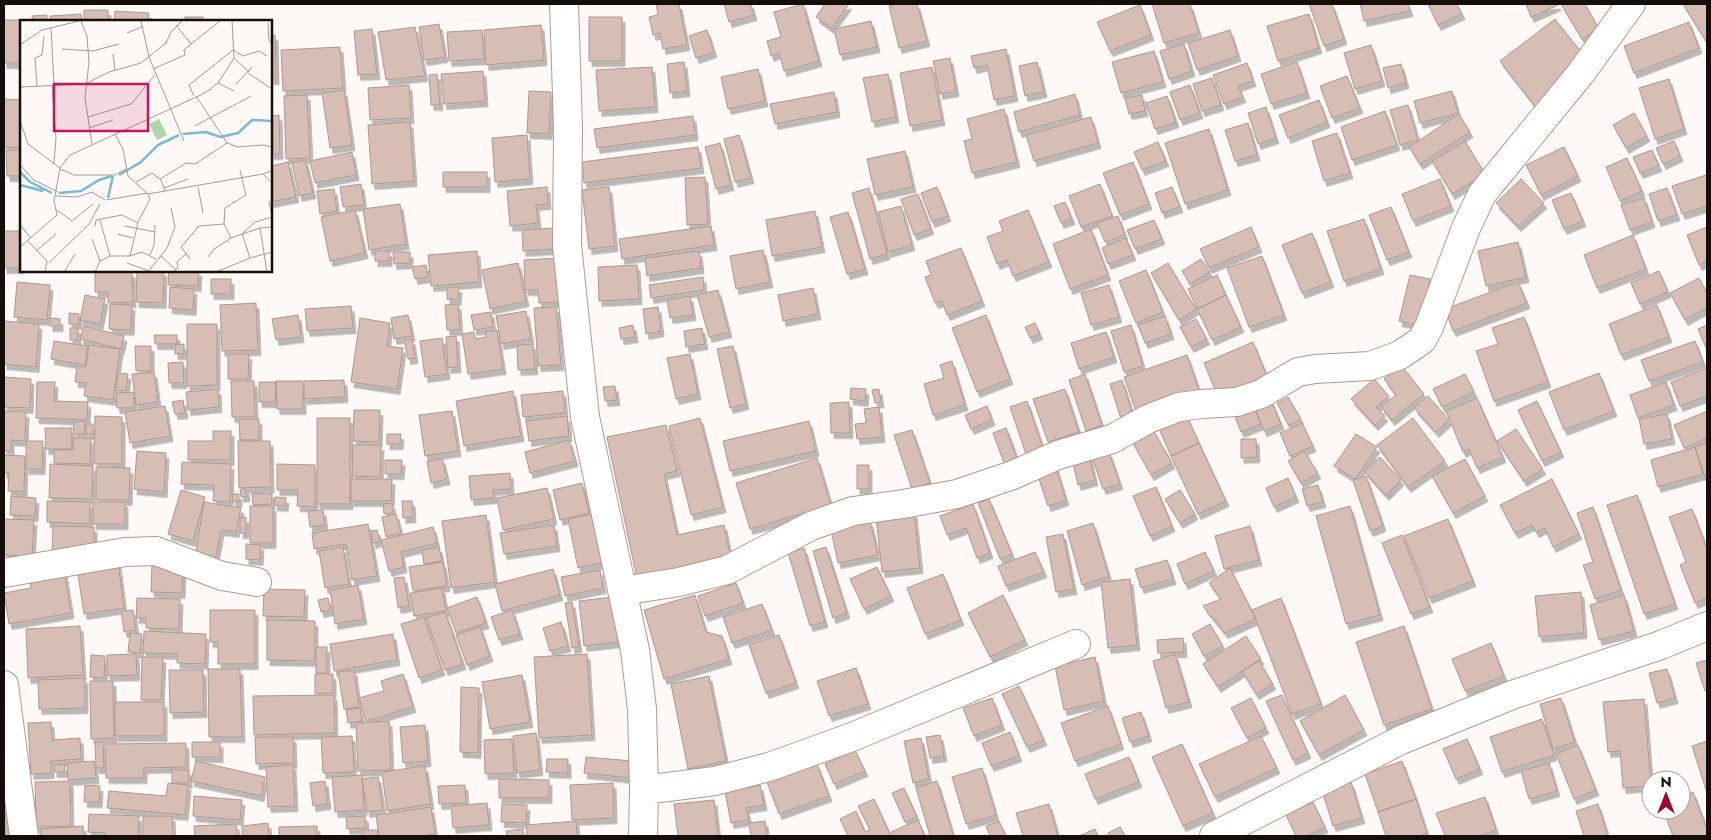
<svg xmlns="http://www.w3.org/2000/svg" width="1711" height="840" viewBox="0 0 1711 840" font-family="Jost,sans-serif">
  <defs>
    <filter id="shadow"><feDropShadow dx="3" dy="5.5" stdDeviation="0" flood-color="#0004"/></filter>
  </defs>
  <rect width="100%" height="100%" fill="#fef9f7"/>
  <path fill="#d6beb5" stroke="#ae978e" filter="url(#shadow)" d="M656,4H679L687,45L663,49L660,33L653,35L649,17L658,15Z
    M724,4H751L754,15L729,22Z
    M803,4L819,61L784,71L779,53L771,56L767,41L781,37L774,12Z
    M825,4H849L831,28L816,17Z
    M897,4H917L927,41L899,48L889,6Z
    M1152,4H1190L1199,33L1164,43Z
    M1309,4H1332L1344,39L1324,46Z
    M1360,4H1408L1410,11L1364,21Z
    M1428,4H1457L1462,14L1438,25Z
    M1526,4H1558V5L1531,17Z
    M1561,4H1585L1599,29L1582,39Z
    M1683,4H1707V43Z
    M1140,5L1151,35L1110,51L1097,22Z
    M84,10H108V21H84Z
    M115,11L149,13L148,21H114Z
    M81,14L82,21H50V16Z
    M1309,14L1319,48L1278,61L1267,26Z
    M47,15V21H33L32,16Z
    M185,17H203V21H185Z
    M589,17H622V61H589Z
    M1555,19L1581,52L1539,111L1500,61Z
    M4,20H25L21,21V63H4Z
    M871,21L877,47L840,55L834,29Z
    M1689,22L1699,48L1634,73L1624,46Z
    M439,24L445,57L424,60L419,27Z
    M541,25L544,60L486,65L484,30Z
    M415,27L425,76L386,80L378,32Z
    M372,29L377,74L358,75L354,31Z
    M482,30L484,59L449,61L447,32Z
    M707,30L714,52L696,58L689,36Z
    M1230,30L1238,56L1197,70L1188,43Z
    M271,35H275L276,79H271Z
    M1184,44L1192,71L1169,79L1160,51Z
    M1371,45L1382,81L1355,89L1344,53Z
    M340,47L343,88L283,91L281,50Z
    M1006,49L1015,96L994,100L987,65L974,68L971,56Z
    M1154,51L1163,82L1121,93L1112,62Z
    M950,58L956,91L940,94L933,61Z
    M684,62L687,91L670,93L667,64Z
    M1037,62L1044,92L1025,96L1019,66Z
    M1297,62L1307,93L1271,104L1261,74Z
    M1247,63L1253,81L1238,86L1243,97L1224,104L1213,75Z
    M1401,64L1406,83L1388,88L1383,68Z
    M652,67L655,107L599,111L596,70Z
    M932,67L942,120L910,126L900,73Z
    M758,69L765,101L728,109L721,77Z
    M483,71L485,101L444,104L441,74Z
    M437,74L440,105H431L429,75Z
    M888,74L896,117L872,122L863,78Z
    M1347,76L1360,108L1332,118L1320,86Z
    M1212,78L1221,105L1202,111L1193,84Z
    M1669,79L1684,129L1655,139L1639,88Z
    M409,85L411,118L370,120L368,88Z
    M1190,85L1200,113L1180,120L1170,92Z
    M344,90L352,145L330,148L322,93Z
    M529,91L551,92L549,134L527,133Z
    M1452,91L1458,113L1420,123L1414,101Z
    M834,92L837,112L775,124L770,104Z
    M1075,94L1080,115L1019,132L1014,112Z
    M307,95L310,158L286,159L284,96Z
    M1142,95L1145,111L1129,114L1125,98Z
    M1167,96L1176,122L1155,129L1146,103Z
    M4,99L21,100V148L4,147Z
    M1319,100L1327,122L1288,138L1279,115Z
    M1408,105L1418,140L1400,145L1390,110Z
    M1266,107L1276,138L1258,144L1248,113Z
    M1004,109L1017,162L972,173L964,141L972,139L967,119Z
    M1385,111L1397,145L1352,160L1341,127Z
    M1634,113L1647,136L1626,148L1613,125Z
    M1459,114L1470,132L1420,164L1409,147Z
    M279,115L280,154H271V116Z
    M693,116L695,135L597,148L594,129Z
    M1091,117L1098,143L1034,161L1026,135Z
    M410,122L414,181L372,184L368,125Z
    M1248,123L1257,155L1235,161L1225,130Z
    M1209,129L1228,190L1185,204L1165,143Z
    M1337,133L1350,173L1324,181L1312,141Z
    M527,135L530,179L495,182L492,138Z
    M739,135L751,178L735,182L724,139Z
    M1465,141L1485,174L1452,194L1432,161Z
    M1674,141L1680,156L1663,164L1656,148Z
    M1158,142L1166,161L1142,170L1134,152Z
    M720,143L731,185L716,189L705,147Z
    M698,147L701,168L584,183L582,162Z
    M1564,147L1578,176L1541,195L1526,165Z
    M6,150H21V176H7Z
    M1652,150L1659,166L1640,173L1633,157Z
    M905,151L913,187L875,195L867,159Z
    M352,152L356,175L315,183L310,161Z
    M1627,158L1642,191L1620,201L1606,167Z
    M305,160L313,193L299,196L292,163Z
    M288,162L296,197L271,202V166Z
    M1133,162L1149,204L1120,215L1103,173Z
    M443,172H487V187H443Z
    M1706,175L1707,180V206L1682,214L1672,186Z
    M705,177L708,224L687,225L685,178Z
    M1440,179L1451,206L1413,221L1402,194Z
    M1521,179L1544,203L1518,226L1496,203Z
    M361,184L364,205L343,207L340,187Z
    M1100,184L1112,216L1081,227L1069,196Z
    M547,187L548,204L536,205L538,223L510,226L507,191Z
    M609,187L615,246L589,249L582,190Z
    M937,187L948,216L932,222L921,193Z
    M1172,187L1180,207L1162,213L1155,193Z
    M869,188L887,254L870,259L852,193Z
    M1667,188L1677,215L1658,221L1649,194Z
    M334,189L337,211L320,214L317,191Z
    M1571,193L1583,221L1564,229L1552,200Z
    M918,194L931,229L914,235L901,199Z
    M1644,198L1652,222L1630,230L1621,205Z
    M1065,202L1072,219L1061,223L1054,206Z
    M400,204L406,244L369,250L363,209Z
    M901,206L912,245L888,252L878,212Z
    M1391,207L1409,252L1387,260L1369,215Z
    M355,210L365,253L330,261L321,217Z
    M1028,210L1049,262L1013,276L1007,260L997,264L987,237L1003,231L999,221Z
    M815,211L822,247L772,256L766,220Z
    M848,212L865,269L847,274L830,217Z
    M1118,216L1125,235L1105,242L1097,223Z
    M1364,219L1381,269L1344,281L1327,231Z
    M1154,220L1162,239L1135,249L1127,230Z
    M711,226L714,245L622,259L619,239Z
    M1251,227L1259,247L1209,268L1200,249Z
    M1707,227V261L1699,265L1687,235Z
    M553,228L554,249L523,251L522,230Z
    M1091,229L1108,275L1070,289L1053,244Z
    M4,231H21V268H4Z
    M1312,233L1331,282L1302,293L1282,245Z
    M1633,235L1646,269L1597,288L1584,255Z
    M1126,238L1133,255L1108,264L1102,248Z
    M1518,242L1526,277L1486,286L1478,251Z
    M961,248L982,301L947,315L942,301L935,303L925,277L931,275L926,261Z
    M763,250L770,282L736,289L730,256Z
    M375,251H389V261H375Z
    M477,251L479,282L431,286L428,255Z
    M699,251L701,268L647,276L645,258Z
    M393,252H410V263L394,264Z
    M1262,256L1284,315L1249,327L1227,268Z
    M558,258L561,302L539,303L538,290H525L524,260Z
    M1201,259L1210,272L1190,284L1182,271Z
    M518,263L526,301L490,309L482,270Z
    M1168,263L1196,309L1179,320L1151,273Z
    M426,265L428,277L415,279L412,267Z
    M637,265L639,299L599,301L598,267Z
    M1146,270L1163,312L1136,323L1119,281Z
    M137,271H164L163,303L136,302Z
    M169,271H199L198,286L168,285Z
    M1659,271L1668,292L1640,304L1631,283Z
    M95,272H132L133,302L108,303V292H95Z
    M1217,275L1226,295L1197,309L1188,289Z
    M1410,275L1430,279L1420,326L1399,321Z
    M703,277L704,290L651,298L649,285Z
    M1699,278L1707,293V308L1685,320L1670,293Z
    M211,279H231V294H211Z
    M17,282L50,285L47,320L14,317Z
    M1518,282L1527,303L1453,331L1445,309Z
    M1109,285L1119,317L1091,325L1081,293Z
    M170,287L194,289L193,310L169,308Z
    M447,287H459L458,300L447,299Z
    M813,288L818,314L783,321L778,295Z
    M718,290L729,332L709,337L697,295Z
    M85,295L105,299L100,324L80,320Z
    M1226,295L1241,327L1212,340L1197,309Z
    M690,296L693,315L670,318L667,300Z
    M256,303L258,350L222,351L220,305Z
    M110,304L132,305L131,330L109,329Z
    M458,304L460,330H447L445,305Z
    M1657,305L1669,337L1621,355L1609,324Z
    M351,306L353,328L307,331L305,309Z
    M556,307L561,365L538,366L534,308Z
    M658,307L661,331L646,334L643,309Z
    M526,311L531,339L501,344L496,316Z
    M491,312L493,327L474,330L471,315Z
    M69,313L79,314V324H69Z
    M298,315L301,337L276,340L272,319Z
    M408,315L412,336L394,339L391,318Z
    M986,315L1010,379L977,392L952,328Z
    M1165,316L1171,334L1145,343L1138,325Z
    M1524,317L1548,382L1494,401L1476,351L1498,344L1492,328Z
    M50,318L60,319V326H50Z
    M360,318L390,323L387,346L403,348L397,389L351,382Z
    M1196,319L1207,339L1191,347L1180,327Z
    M4,321L39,324L36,367L4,364Z
    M1035,323L1040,334L1030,338L1025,327Z
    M187,324H217V385L187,386Z
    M633,325L635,337L621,339L619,328Z
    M1131,325L1143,366L1124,372L1111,331Z
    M1707,325V350L1698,329Z
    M84,326L124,336L121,349L80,339Z
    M70,328H78V340H70Z
    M702,328L705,344L686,347L684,331Z
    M497,330L503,369L468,374L462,334L474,332L475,339L486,337L485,332Z
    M1106,332L1114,357L1079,369L1071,343Z
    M154,335H177V344H155Z
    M456,336L458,367L448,368L446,337Z
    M442,338L447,374L425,377L420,341Z
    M412,339L415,358L408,359L404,340Z
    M54,341L88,346L85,365L51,359Z
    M1695,341L1703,362L1649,381L1641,360Z
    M1253,342L1267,376L1218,397L1204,363Z
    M184,344V354H175V345Z
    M533,344L535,369L518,370L517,345Z
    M89,345L120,349L113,400L84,396L86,383L75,382L77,366L86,367Z
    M135,346H151V371H136Z
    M733,346L746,404L730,408L717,349Z
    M228,354H249L248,379H228Z
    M690,354L698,394L676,399L667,358Z
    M1187,355L1200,393L1137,414L1124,377Z
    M952,361L965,405L933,415L924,384L944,378L940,365Z
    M183,362L184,383H169L168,363Z
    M1401,365L1424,394L1392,420L1381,407L1396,395L1384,379Z
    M1707,368V396L1680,406L1671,382Z
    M154,372L158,402L136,405L132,374Z
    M118,373L128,374L126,391L116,390Z
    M1599,373L1614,411L1564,430L1549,392Z
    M1085,374L1102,425L1086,431L1069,380Z
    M1465,374L1474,392L1442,407L1433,389Z
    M4,377L31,379L30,408L4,407Z
    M1374,379L1389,396L1376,407L1385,416L1375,425L1351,399Z
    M344,380L345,397L304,399V381Z
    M1122,380L1133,415L1121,419L1110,384Z
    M231,381H254L255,417H232Z
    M276,381H303V409H277Z
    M37,382H55L54,401L88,402L87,420L36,418Z
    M259,382H276L275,402H259Z
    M1666,382L1674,405L1638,418L1630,395Z
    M615,386L617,400L605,401L603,387Z
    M851,388L866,389L865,401L850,399Z
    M218,389L219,407L188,410L186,392Z
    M879,389L881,402L875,403L872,390Z
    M1065,389L1079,432L1048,442L1033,399Z
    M513,391L521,436L464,446L456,401Z
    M563,391L565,413L523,417L521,395Z
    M134,392V408H117L116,393Z
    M1428,396L1449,420L1436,432L1414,408Z
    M1288,397L1301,419L1289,426L1277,403Z
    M1477,398L1503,457L1477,468L1469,449L1463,452L1446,411Z
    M183,400L185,413L175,414L172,402Z
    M1271,400L1281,424L1264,431L1254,407Z
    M1027,401L1043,448L1026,454L1010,407Z
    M1537,401L1561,452L1542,461L1518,410Z
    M849,402L850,433H831L830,403Z
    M165,406L170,436L130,443L125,412Z
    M987,406L992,420L971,429L965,415Z
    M879,407L882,437L857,439L855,424L866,423L864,409Z
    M1254,407L1261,424L1241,432L1234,414Z
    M354,410H380L379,442L353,441Z
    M1184,410L1199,443L1171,456L1156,422Z
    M4,411L26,412L25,441L11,440V451H4Z
    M452,411L458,451L425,456L419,415Z
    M1707,411V438L1684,448L1674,425Z
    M1667,414L1672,439L1644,444L1639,419Z
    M95,416L122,417V464H94Z
    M567,416L569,436L529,441L526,421Z
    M317,418H350V504H317Z
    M700,418L723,507L691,515L669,426Z
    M1413,418L1445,461L1408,487L1377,445Z
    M239,419H259V440H240Z
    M85,421V434H74L73,422Z
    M809,421L816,451L730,471L723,441Z
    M1302,423L1313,446L1290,456L1280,433Z
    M86,424H93V434H86Z
    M666,425L677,471L664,474L677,535L724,525L731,560L647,578L636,574L607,437Z
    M1151,426L1172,463L1151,475L1130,438Z
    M45,428H72V449H46Z
    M1006,428L1017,458L1004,463L993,433Z
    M1516,429L1543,469L1524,481L1497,441Z
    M912,430L930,483L912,489L894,435Z
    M213,431H231V460H188V441H213Z
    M387,434H401L400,444H387Z
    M1356,434L1377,447L1355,479L1334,466Z
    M73,438H91L90,464L54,463V450H73Z
    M1241,439H1256L1257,457L1241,458Z
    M569,440L575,461L530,473L525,452Z
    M26,441H43L42,469H26Z
    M238,441H270L271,487L239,488Z
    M1199,443L1226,501L1198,514L1171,456Z
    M1707,443V483L1695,447Z
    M353,445H381L380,477L352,476Z
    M1695,447L1703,474L1658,487L1651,460Z
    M137,451L166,453L164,492L134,489Z
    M1088,451L1095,480L1078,485L1071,454Z
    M1304,451L1318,473L1301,483L1288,461Z
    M1109,452L1120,484L1103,489L1092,457Z
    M4,455L25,456L24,492L8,491L9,473H4Z
    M1380,457L1401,480L1386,495L1364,471Z
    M442,458L447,479L431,483L427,462Z
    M817,458L831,505L750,529L736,483Z
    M1465,459L1485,496L1453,513L1432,476Z
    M385,460H402L401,474H385Z
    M1054,461L1066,500L1048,506L1035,467Z
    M182,462L231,464L230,502L213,501L214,485L181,484Z
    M50,464L93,466L92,499L49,498Z
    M277,464L315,465V507L297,506L298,490H277Z
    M857,465H869V489H857Z
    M96,467L130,468L129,500H96Z
    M510,473L511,489L493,490L494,498L471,500L469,476Z
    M1366,476L1383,526L1370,531L1353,480Z
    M1288,478L1296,497L1274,507L1266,488Z
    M351,479H392L391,501H351Z
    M1552,479L1579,534L1553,547L1545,528L1536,532L1532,525L1515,533L1500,505Z
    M582,483L589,513L560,520L553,490Z
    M1318,485L1323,502L1307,506L1302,489Z
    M1156,487L1172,526L1150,536L1133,496Z
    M547,488L554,519L503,530L497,498Z
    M246,489L247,496L241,497L240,490Z
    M181,490L205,497L193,541L168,534Z
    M1180,490L1195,514L1180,523L1165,499Z
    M272,493V504L253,505L252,494Z
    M232,494H239V501L233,502Z
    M1637,495L1675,604L1644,614L1607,505Z
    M11,496L36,498L35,516L10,515Z
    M275,497L286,498L285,506L274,505Z
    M989,499L1012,554L1000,559L978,503Z
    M47,501L90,502V524L47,522Z
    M402,501H412L413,517L403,518Z
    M93,502H125V524H93Z
    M204,502L241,508L236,532L221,530L215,561L195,558Z
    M392,503L393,513L384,514L383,504Z
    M973,504L990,553L977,558L966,528L947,535L940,516Z
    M250,506H273V543H250Z
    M1350,506L1380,615L1346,624L1316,516Z
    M1593,507L1621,590L1595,599L1583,565L1593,562L1577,513Z
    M1692,509L1707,549V598L1695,603L1680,565L1686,562L1669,517Z
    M323,510L325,525L310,527L308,511Z
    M914,512L920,568L882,572L876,516Z
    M396,514L401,533L386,537L382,517Z
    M592,514L602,563L578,568L568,519Z
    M486,515L495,582L451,588L442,521Z
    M246,517V533H240V518Z
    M4,519L34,520L32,556L4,555Z
    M1448,519L1473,581L1429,598L1404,536Z
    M870,521L878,555L838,563L831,530Z
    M1093,523L1109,577L1082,585L1067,531Z
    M368,524L377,576L352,580L346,544L314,549L312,533Z
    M554,525L557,546L504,554L500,533Z
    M53,526L94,527V554L52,553Z
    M1250,526L1259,560L1224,569L1215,536Z
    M433,527L437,543L401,552L404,567L389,571L381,540Z
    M377,530L380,541L373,543L371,531Z
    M1063,534L1074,589L1056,592L1046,537Z
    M1402,535L1430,607L1411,614L1382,543Z
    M246,544L261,545L260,560L246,559Z
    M343,547L349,584L325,588L319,551Z
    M439,547L442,561L424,564L422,550Z
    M826,547L847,613L833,618L813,551Z
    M804,548L825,622L810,626L788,553Z
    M1035,552L1044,572L1006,586L998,566Z
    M1205,552L1214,571L1185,584L1177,564Z
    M1167,560L1173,579L1141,588L1135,569Z
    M118,562L124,608L84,614L77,568Z
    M443,562L447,586L413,591L409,567Z
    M152,563L183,565L182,593L151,592Z
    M877,567L891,596L864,609L850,579Z
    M1230,568L1256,619L1225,633L1203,606L1221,599L1209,583Z
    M553,569L560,595L502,611L495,584Z
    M64,570L71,613L9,624L4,593L31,588L29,576Z
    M600,570L603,588L565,596L561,577Z
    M943,574L961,620L925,634L907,588Z
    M404,577L409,606L398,608L394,578Z
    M1130,579L1137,645L1108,648L1101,582Z
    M736,583L743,603L705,616L698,596Z
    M358,585L364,619L335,624L330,590Z
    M442,588L446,611L414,616L410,593Z
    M264,589L305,590L304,617L263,616Z
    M1581,592L1584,633L1539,637L1535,596Z
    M695,595L706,632L722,636L729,659L664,679L644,610Z
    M1003,595L1025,640L990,657L968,613Z
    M1624,595L1634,631L1599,640L1590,605Z
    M477,597L486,623L456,633L447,608Z
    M613,597L618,642L584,646L579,601Z
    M137,598L180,599L179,629L146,628V618H136Z
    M328,598L331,610L321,612L318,600Z
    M1281,598L1321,704L1292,714L1252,610Z
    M572,602L579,647L572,648L565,603Z
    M762,604L772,630L732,643L723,617Z
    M133,610L136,630L124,632L121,611Z
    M210,610H255V664H218V642H210Z
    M512,610L520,634L499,640L491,617Z
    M445,612L463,664L445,670L426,618Z
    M424,617L442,670L419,678L401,624Z
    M267,620L315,621V661L267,660Z
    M561,622L568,646L550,651L543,628Z
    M1210,624L1223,646L1204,656L1192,634Z
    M80,626L83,675L28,678L26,629Z
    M1404,626L1432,709L1384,725L1356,642Z
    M480,627L490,656L467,665L456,635Z
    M144,631L206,634L205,664L177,663V654L143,653Z
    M130,633L142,634L140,653L128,652Z
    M393,634L397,660L334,671L330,644Z
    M779,635L796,683L766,693L749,645Z
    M1246,636L1261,659L1218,687L1203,664Z
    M1183,638L1184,652L1158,653L1157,640Z
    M1491,643L1504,676L1465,691L1452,659Z
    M316,647H327V673H316Z
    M136,654L137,675L107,676V655Z
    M587,654L592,735L539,738L534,657Z
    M1175,654L1189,702L1166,708L1153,661Z
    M91,655L105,656L104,678L90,677Z
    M142,657H163L161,700H141Z
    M1095,657L1104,701L1064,710L1055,666Z
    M1707,660V690L1705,691L1696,663Z
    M1259,661L1273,684L1256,694L1242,671Z
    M856,668L868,704L829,716L817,681Z
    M208,669H240L242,737H209Z
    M1667,669L1675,698L1657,703L1649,673Z
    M169,670H203L204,712L170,713Z
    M354,670L359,707L344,709L338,672Z
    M315,674H333V693L315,694Z
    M403,674L413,707L366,721L359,698L384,691L381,681Z
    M522,675L530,722L490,729L482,682Z
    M709,676L726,761L688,769L671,684Z
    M85,678V708L39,709L38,680Z
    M90,681H113L114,738L91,739Z
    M1019,686L1044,740L1027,747L1002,694Z
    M461,687L479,688L478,753L460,752Z
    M334,695L335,733L254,735L253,696Z
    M1282,695L1308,753L1293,760L1266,701Z
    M1345,695L1364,730L1319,755L1300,721Z
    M992,698L1002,725L974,736L963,708Z
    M1251,698L1266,728L1247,738L1231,708Z
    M1561,698L1575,742L1553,749L1540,704Z
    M1644,699L1651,786L1623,788L1620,751L1608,752L1603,702Z
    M115,702H164V736H115Z
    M1108,706L1121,744L1075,761L1061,723Z
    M360,708L362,721L348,723L346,710Z
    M1141,712L1149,736L1130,742L1122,718Z
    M1542,719L1554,755L1502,772L1490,737Z
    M389,721L391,770L358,771L356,723Z
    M51,722L52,740L80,738L81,759L51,761V773L31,774L28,723Z
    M425,725L428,761L403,763L400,727Z
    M1010,732L1019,756L991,766L982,743Z
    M536,733L540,770L517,773L513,736Z
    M940,735L944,756L930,758L926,737Z
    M352,736L354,772L323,773L321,737Z
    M1261,736L1277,768L1215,797L1199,764Z
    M255,737H293L294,763L256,764Z
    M921,738L929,779L913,783L904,741Z
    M512,739L514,773L485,774L484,740Z
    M1467,739L1480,769L1456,779L1443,749Z
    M1707,741V793L1692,746Z
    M95,742H103L104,768H96Z
    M192,742H220V757H192Z
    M186,743V767L144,768V778H106L105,744Z
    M1182,744L1213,813L1183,826L1152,757Z
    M1578,745L1596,790L1574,799L1556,754Z
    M855,750L865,771L834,784L825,764Z
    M586,757L632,761L630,778L584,773Z
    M1129,757L1139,782L1095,799L1085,774Z
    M547,759H568V773L546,772Z
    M94,761L96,778L68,780L67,763Z
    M196,761L265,777L261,796L191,781Z
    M1402,761L1416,799L1378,812L1365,774Z
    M1549,763L1557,791L1529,799L1521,771Z
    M54,764L65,765L64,772H54Z
    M817,764L829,796L779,814L767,782Z
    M293,765L295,806L268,807L266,767Z
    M425,766L431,804L387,811L382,772Z
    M982,768L996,815L966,824L952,777Z
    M172,770H189V783H172Z
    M362,775L364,810L335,812L332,777Z
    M378,777L383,810L367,812L362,779Z
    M499,779L549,780V798H499Z
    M70,781L71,826L36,827L35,782Z
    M325,781L328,804L313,806L310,783Z
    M937,781L953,835L948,836H930L916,788Z
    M1351,782L1362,818L1333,826L1322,790Z
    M168,783L188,785L185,815L107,808L109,791L166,796Z
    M613,783L614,818L572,820L570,785Z
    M85,785L100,786L99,802H84Z
    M465,785L466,803L439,804L438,786Z
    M760,785L764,805L746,808L749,820L731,823L725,792Z
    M904,788L917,817L905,822L892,793Z
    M1693,792L1707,829V836H1673L1663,810H1681V797Z
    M194,796L242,800L240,820L193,816Z
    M1485,797L1496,830L1479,836H1445L1436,813Z
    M874,799L891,836H848L840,819L856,811L865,832L870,830L858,806Z
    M1416,799L1427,833L1419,836H1386L1378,812Z
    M714,800L718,836H678L674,804Z
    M1313,802L1325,827L1307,836H1296L1286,815Z
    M487,803L489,825L453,828L451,806Z
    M502,804L527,805L526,823L501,822Z
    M1049,804L1058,836H1023L1016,813Z
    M1598,804L1608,836H1584L1576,811Z
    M431,807L435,834L420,836H379L376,815Z
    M4,811H6V834L4,835Z
    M89,814L139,816L138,836H105V833L88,832Z
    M143,816H172L173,836H143Z
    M365,816L366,828L347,829L346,817Z
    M918,820L925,836H893L891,832Z
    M576,821L577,836H527L526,825Z
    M765,821L767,836H751L749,823Z
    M999,821L1006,836H990L986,826Z
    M268,823L269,836H242V826Z
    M236,824L237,836H195L194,826Z
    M83,826L84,836H41L40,829Z
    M317,826V836H279V827Z
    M1120,827L1125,836H1109L1108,833Z
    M523,829L524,836H507L506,831Z
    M1095,829L1098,836H1079Z
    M362,830H378V836H363Z"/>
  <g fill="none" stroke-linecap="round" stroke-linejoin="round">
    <g stroke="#b09991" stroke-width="30">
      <path id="minor" d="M564,4L568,127L567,245L585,417L635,650L642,709L644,790L643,836
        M4,573L125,552L156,551L222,576L257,582
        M622,591L679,582L727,570L811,526L853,511L903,504L957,494L1013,475L1058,455L1112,439L1148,419L1179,407L1202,404L1237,402L1261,394L1298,372L1315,369L1370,366L1400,355L1422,340L1429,327L1466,228L1482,194L1581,73L1631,4
        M4,685L24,836
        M644,790L715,781L769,767L852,737L1076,644
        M1214,836L1401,740L1512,695L1661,645L1707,626"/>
    </g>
    <use href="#minor" stroke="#fff" stroke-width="28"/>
  </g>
  <g transform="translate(20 20)">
    <rect width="252" height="252" fill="#fef9f7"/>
    <path d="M139,99L147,115L137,120L129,104Z" fill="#aed6a8"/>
    <path fill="none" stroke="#7bb9db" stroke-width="2.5" d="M163,114L186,112L200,117L218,113L232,100L252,101M0,152L10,162L32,173M99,155L121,142L138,125L159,115M0,165L23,171M39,173L61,171L79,160L92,156M88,178L93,156"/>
    <path fill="none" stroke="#a19b99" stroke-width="1" d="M61,1L67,16L69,42L65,78L72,124M121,1L129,37M248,3L249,20L252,24M31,8L34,64M107,13L122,7M171,24L200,1M0,25L22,10L59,1M42,29L73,31L99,24M93,34L95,50M129,37L164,121M214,38L229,52M133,49L165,35L164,30L171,24L156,5M228,53L252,69M198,63L214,71M216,64L232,47M32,65L36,118L34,143M17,66L15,38L22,35L24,16M0,67L65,64L89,52L121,43L146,23L151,12L162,1M174,76L169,65L213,30L223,36L239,31L247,36M176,76L207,123L218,127L243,125L252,127M68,97L111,84L135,55M0,101L8,124L40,148M175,106L231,76M69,108L93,100M95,114L103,129L108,156L128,174L145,171M0,145L14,160L38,172M40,149L54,155H95L106,149M252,151L243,154L252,163M140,159L166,143L175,144L207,123M116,162L132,153L141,160L145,171L243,154M178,167L183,193M144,168L168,159M36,176L57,177L72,172L85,180M86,180L127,173M249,181L252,196M37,190L52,201L73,184M80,200L90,236M118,202L130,179L128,174M0,205L11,218M75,206L76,200L102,195L118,203L110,236H90L80,241L75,252M105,206L135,212M222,213L230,238L252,232M223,213L235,202L252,197M98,214L113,218M211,218L204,204L205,188L226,175L220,150M72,219L80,241M8,221L27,241L25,252M0,227L37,195L34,181L40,148L50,135L185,73L198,63L214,38L212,1M16,231L36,214M130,235L134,225L135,205M110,236L122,232L136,239M141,236L156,250M188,237L194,229L211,218L240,208M170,239L161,227L179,206L204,204M29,243L69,204L80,184M107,243L129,251M44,252L55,234M128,252L147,228L155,207L151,188M154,252L158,247L157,242L167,233M196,252L230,238M247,252L240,208L252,207"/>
    <path fill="#c2185b" fill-opacity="0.15" stroke="#c2185b" stroke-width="2.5" d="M34,64H128V111H34Z"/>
    <rect width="252" height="252" fill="none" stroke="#160e0b" stroke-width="2.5"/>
  </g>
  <rect width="1711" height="840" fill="none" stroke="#160e0b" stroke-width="10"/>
  <g transform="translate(1666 795)"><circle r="24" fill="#ffffff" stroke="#a29f9d"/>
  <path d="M0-4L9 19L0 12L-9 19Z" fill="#a2022d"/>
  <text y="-8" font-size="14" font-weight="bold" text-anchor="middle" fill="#160e0b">N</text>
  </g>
</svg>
